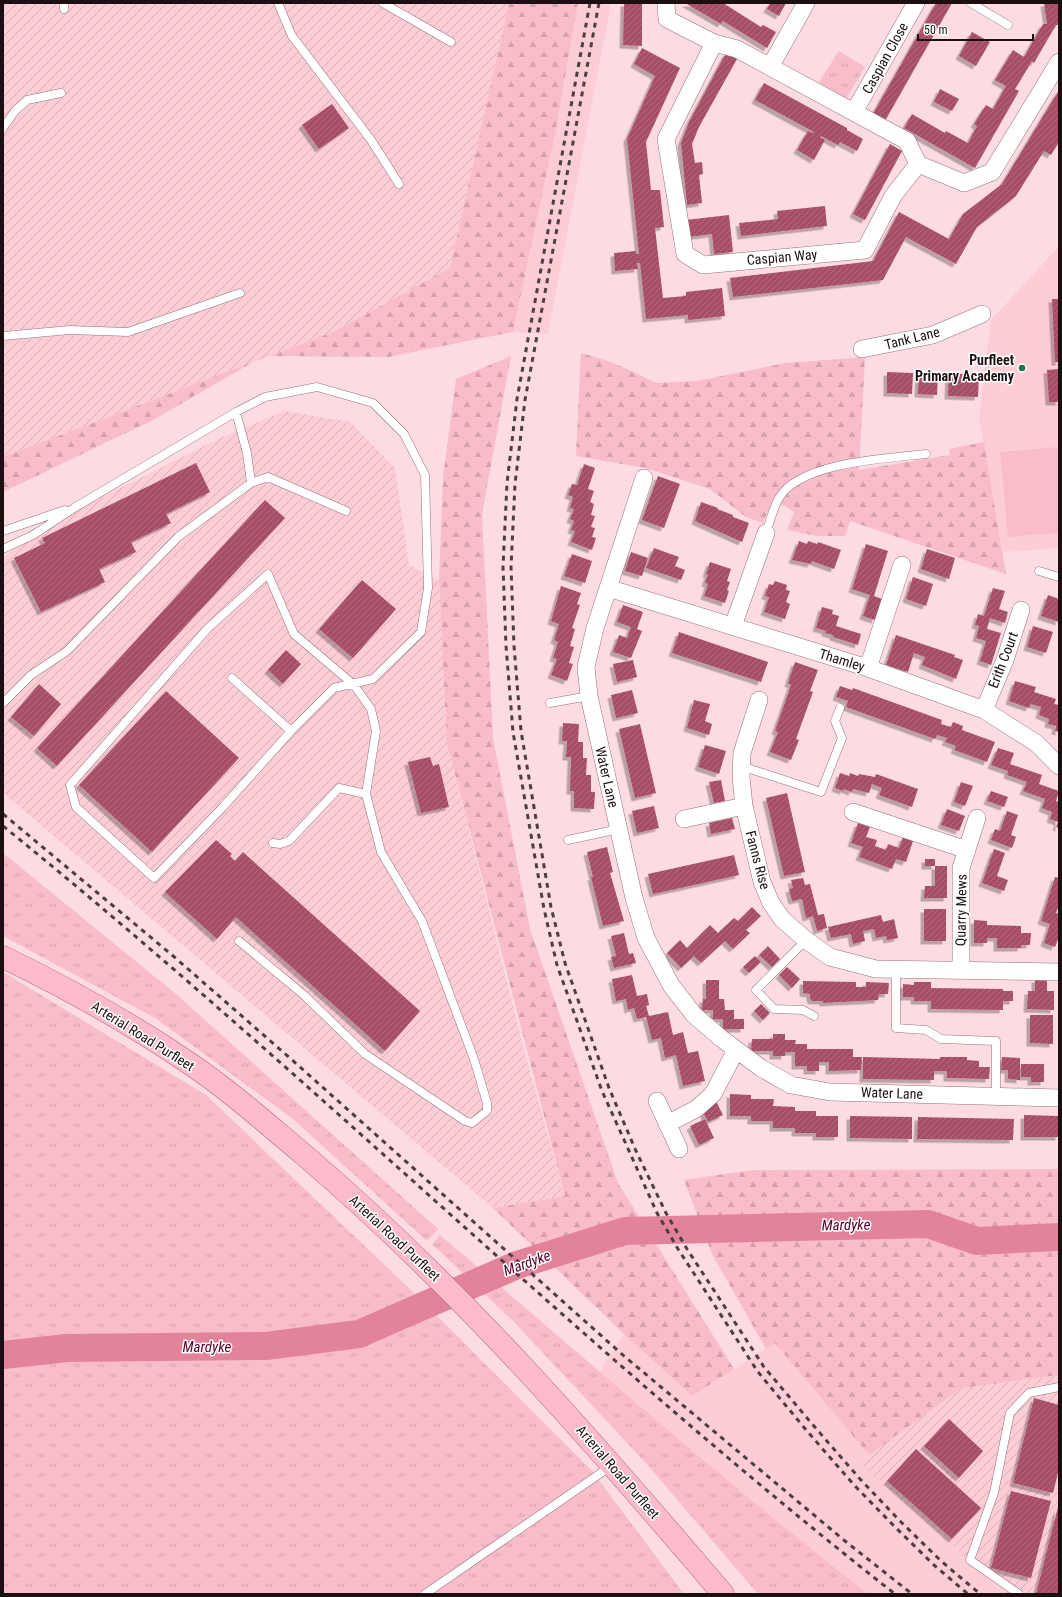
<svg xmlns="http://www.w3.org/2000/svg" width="1062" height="1597" viewBox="0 0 1062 1597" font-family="'Roboto Condensed',sans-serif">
  <defs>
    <pattern id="industrial-furrows" width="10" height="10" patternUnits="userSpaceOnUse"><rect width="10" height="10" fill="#fdcdd6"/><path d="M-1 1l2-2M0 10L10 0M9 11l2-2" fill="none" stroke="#d8afb7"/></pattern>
    <pattern id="grass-tufts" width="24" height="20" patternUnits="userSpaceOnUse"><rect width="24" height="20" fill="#f9bdc9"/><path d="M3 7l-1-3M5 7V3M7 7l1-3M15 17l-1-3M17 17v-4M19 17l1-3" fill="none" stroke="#d5a1ac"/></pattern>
    <pattern id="forest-firs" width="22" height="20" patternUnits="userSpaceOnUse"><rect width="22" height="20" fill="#f9bdc9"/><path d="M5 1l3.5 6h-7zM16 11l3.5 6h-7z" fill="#d5a1ac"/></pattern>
    <pattern id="building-hatch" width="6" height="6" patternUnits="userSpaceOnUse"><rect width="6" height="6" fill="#a74d65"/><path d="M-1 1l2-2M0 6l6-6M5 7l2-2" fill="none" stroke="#ad6d7e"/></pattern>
    <filter id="shadow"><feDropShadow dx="-3.5" dy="3.5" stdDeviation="0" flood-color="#0004"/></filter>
  </defs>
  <rect width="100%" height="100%" fill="#fcdce2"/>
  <path fill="#fdcdd6" d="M578,3H611L548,334L513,332L555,134Z
    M1059,246V548L1003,552L979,417L991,320Z
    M624,1334L692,1396L775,1343L869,1455L860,1462L1007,1594H868L815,1553L599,1372Z"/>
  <path fill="url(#industrial-furrows)" d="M3,3H509L450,268L333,332L3,457Z
    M284,411L350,422L395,468L409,565L439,581L447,743L524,1050L565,1196L493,1208L3,793V557L57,520L218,439Z
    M1059,1375V1594H1007L859,1462L962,1388Z"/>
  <path fill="url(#grass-tufts)" d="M839,51L865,67L846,99L819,82Z
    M3,853L176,994L438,1229L427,1241L293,1119L155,1018L3,936Z
    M3,972L206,1095L412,1291L592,1471L684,1594H3Z
    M440,1235C582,1355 721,1479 868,1594H758L644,1461L514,1322L432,1244Z"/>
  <path fill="url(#forest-firs)" d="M509,3H578L555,134L513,332L388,357L270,356L333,332L450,268Z
    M581,353L611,362L657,383L697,381L786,363L865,357L859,470L950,455L949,449L984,442L1006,574L850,521L845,536H818L787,530L794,512L783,505L772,502L763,523L746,517L710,489L645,468L576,456Z
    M511,356L482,514L493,738L530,929L618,1183L734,1369L692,1396L624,1334L493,1208L565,1196L447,743L439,581L443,477L456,379Z
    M253,362L155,419L3,492V457Z
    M1059,1169V1375L962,1388L869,1455L775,1343L766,1349L712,1254L684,1180L752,1170Z"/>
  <path fill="#f9bdc9" d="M1059,447V533L1008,537L1000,452Z"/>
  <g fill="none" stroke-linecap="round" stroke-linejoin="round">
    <path stroke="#e3839a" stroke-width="28" d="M3,1355L67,1348L266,1346L359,1334L517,1265L625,1231L928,1224L977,1241L1059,1237"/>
  </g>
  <path fill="url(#building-hatch)" filter="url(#shadow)" d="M624,3H642V46L623,45Z
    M685,3H723L761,27L763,25L776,32L767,48L723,21L721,24Z
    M770,3H786L779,16L767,9Z
    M936,3H952L885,121L873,114Z
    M1044,3H1059V25H1056L1034,63L1032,61L1020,81L1015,89L1019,91L975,168L904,128L912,114L945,133L946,131L968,143L977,126L974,124L986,105L993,109L1006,86L995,80L1013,50L1024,57L1043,24H1047Z
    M972,32L990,42L976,66L959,56Z
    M642,48L680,68L646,142L651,190H660L664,227L655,228L663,298L686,296V292L722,288L725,316L688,320V315L646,319L640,263H637L638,269L615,271L614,253L636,251V254H639L627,139L655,76L634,64Z
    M726,53L737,59L699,127L692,144L695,163L702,162L703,174L699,175L702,203L687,205L681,143L689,122Z
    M764,83L847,128V130L863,139L857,151L840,142L838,145L821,136L820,137L825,140L814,160L797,150L808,131L813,133L814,132L755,100Z
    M940,89L959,99L952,111L934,102Z
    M1059,90V142L1051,155L1044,151L1016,196L977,227L956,264L906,237L883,280L733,297L730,278L873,261L899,212L949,239L963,214L1002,184Z
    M332,104L349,128L319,149L302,125Z
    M890,144L902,151L865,220L853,214Z
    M825,206L827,226L741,236L739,223L778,219L777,211Z
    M729,215L733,252L714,254L712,234L688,237L686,220Z
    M1052,299H1059V362H1055Z
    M1059,369V402H1049L1047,370Z
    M887,372L913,373L912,394L887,393Z
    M919,373L938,374L937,395L918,394Z
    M949,373L979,375L978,397L948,396Z
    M196,463L210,492L166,514L171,523L131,542L136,552L99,569L105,582L41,612L14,558L45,543L42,538Z
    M584,464L595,468L588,489L594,491L590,502L594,504L591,515L595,516L591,527L595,528L592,537L596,538L592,550L571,542L575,531L571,530L574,521L570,519L574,509L570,508L573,497L568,495L572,484L577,485Z
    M658,476L680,484L664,528L642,520Z
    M265,500L285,518L57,766L37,748Z
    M701,502L718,508L717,509L733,515V517L749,523L742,542L695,521Z
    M799,541L807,544L808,541L817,544L818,542L841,550L834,569L812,561L811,564L792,560Z
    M866,544L888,551L874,596L882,599L875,620L863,616L870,595L852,589Z
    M654,548L679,557L675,566L685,570L681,580L646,568Z
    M927,549L955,558L949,579L921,569Z
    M631,552L648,558L642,576L625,571Z
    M572,554L592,561L585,583L564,576Z
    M710,562L731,569L727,581L730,582L727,590L729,591L725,603L704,596L708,584L705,583L708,574H706Z
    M913,577L933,584L926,606L906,599Z
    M362,580L396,609L353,658L319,629Z
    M775,581L787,585L786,590L790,591L786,602L790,604L785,619L764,612L769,597L765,596L769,584L773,585Z
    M561,586L581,593L577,604L580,605L572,628L575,629L570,646L574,647L569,663L573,664L567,681L551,675L557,659L553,658L558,642L554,640L559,624L551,621Z
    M993,588L1005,591L999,609L1008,612L1005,623L990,618L987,629L1001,633L991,665L980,661L986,641L976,638L979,626L975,625L978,614L984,616Z
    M1048,595L1059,599V622L1041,616Z
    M623,605L643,612L637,629L642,631L631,658L613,652L619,635L627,638L631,627L617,622Z
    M822,607L833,610L832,614L839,616L836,626L861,634L858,645L833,637V635L825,633L826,631L816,628Z
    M1033,626L1053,632L1046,653L1027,647Z
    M679,632L768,662L761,682L672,653Z
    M896,635L955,655L954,657L963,660L956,679L922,665L925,657L914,653L908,672L886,665Z
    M286,650L301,664L283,684L268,670Z
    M633,660L637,677L617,682L613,664Z
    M795,662L818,670L810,691L813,692L796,739L799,740L791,760L770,752L778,732L775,731L791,685L788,683Z
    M1015,681L1036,687L1034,692L1056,699L1054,704L1059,705V732L1055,731L1056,726L1048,724L1049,719L1039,715L1041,707L1031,704L1029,708L1009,701Z
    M39,684L61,704L34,736L11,717Z
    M840,686L852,690L853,688L942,720L941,724L951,727L953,722L963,726L962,730L995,742L987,762L954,750L956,746L945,742L947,738L937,735L935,739L846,707L848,701L836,697Z
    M632,690L638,713L616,718L611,695Z
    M166,691L239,758L152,852L79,785Z
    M694,700L710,704L705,721L712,724L709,735L687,728Z
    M563,723L579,724L578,742H583V758H587L586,775H591V792H595L594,809L574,808V791H570L571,757H566L567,741H562Z
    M640,724L656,793L635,798L619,729Z
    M705,745L726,751L719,774L698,767Z
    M998,748L1014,753L1010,764L1042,775L1039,784L1059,791L1056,801L1059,802V828L1056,827L1058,822L1050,819L1052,812L1042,808L1045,799L1023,791L1027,782L1007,775L1008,771L991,765Z
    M430,757L433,766L439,764L449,807L421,813L408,762Z
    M840,773L849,776L850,773L858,776L859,774L875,777L876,774L918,789L912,807L879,795L882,788L872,784L869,793L853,789L852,792L844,789L843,791L835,788Z
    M721,780L725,801L714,803L709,782Z
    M961,782L973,786L965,806L954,802Z
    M991,791L1008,797L1004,807L987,801Z
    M787,793L805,872L784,876L766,798Z
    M654,806L659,828L637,833L632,811Z
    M947,809L965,816L959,831L941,825Z
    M1007,811L1018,815L1011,835L1016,837L1012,848L991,840L995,829L1000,831Z
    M732,818L735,829L711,834L709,823Z
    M858,823L870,827L866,837L877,840L875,846L886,850L888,844L899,848L903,837L913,841L906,862L896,859L892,869L859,857L863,847L851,843Z
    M216,840L232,854L230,856L235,861L243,852L420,1011L385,1051L236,917L217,939L165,892Z
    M607,847L613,872L610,873L624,921L603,926L591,877H593L587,852Z
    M994,849L1005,853L997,876L1008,880L1004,891L982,883Z
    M734,855L739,875L653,894L648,874Z
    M925,859H935V866H925Z
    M935,866H947V898H924L925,886H935Z
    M1055,877L1059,878V905L1056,913L1059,914V937L1055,947L1044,943L1050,924L1041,921Z
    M803,878L805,885L810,884L818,915L824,914L827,928L817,931L813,916L806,918L802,899L792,901L789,889L793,888L791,880Z
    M752,907L761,916L746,930L750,933L733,949L725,941L701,963L694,956L681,968L667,953L680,940L687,948L710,925L718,933L734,918L738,921Z
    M924,909H946V941H924Z
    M881,915L883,922L894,919L898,938L887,940L886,936L876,938L874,929L863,931L865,941L853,944L851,934L831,938L828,927Z
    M974,920L987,921V925L1021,926V933H1031L1030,945H1021V948H997V938H987V943H974Z
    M624,933L629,954L633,953L636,963L614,968L611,957L616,956L611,936Z
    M768,946L780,959L772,967L759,955Z
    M755,956L761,962L749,973L743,967Z
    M787,967L800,979L792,988L779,975Z
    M632,975L637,996L647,994L649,1005L646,1006L649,1016L668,1012L673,1035L683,1032L688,1053L698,1051L705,1081L683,1086L676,1055L665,1058L661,1038L652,1040L646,1017L637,1019L634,1008L628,1010L626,999L616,1001L612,979Z
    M1035,979H1047V991H1054V1010L1027,1009L1028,991H1035Z
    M706,980H719V999H724L725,1010H734V1019H744V1029H723V1019H713V1010H702L703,999H706Z
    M803,981L856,982V987H866V982L889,983L888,994H879L878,1000L823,1003V1001H812L810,998V994L803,993Z
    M914,982H931V988L1003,989V991H1013V1001H1003V1010L931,1009V1001H914V997H903V984L914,985Z
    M761,1004L770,1013L763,1020L754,1011Z
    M1030,1015H1053V1044L1030,1043Z
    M773,1034H785V1040H796L795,1044H807V1049H853V1057H862L861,1070L829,1071V1062H819V1071H807V1066H795V1052H785V1056H773V1051H751L752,1039H773Z
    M863,1057L940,1059V1057H967V1060L979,1061V1067H990L989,1079L947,1078V1071H934V1080L863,1079Z
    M1002,1057L1020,1058V1080L1008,1079V1070H1001Z
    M1021,1064H1044V1082H1031V1077H1021Z
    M730,1094L751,1095V1099H774L773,1106L795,1107V1111H816V1116H838V1137H816V1133H795V1128H773V1121H751V1116H730Z
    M716,1101L723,1115L708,1122L701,1108Z
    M1024,1115L1059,1116V1137H1024Z
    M850,1116L912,1117V1139L850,1138Z
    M918,1117L1014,1119L1013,1140L917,1139Z
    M705,1119L714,1138L699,1145L690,1126Z
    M1034,1398L1059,1405V1469L1053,1493L1013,1483Z
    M949,1419L983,1451L959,1478L924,1446Z
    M916,1449L981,1508L952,1539L887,1481Z
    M1011,1491L1051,1501L1031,1578L991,1568Z
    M1058,1507L1059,1594H1036Z"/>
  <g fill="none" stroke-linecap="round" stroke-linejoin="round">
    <g stroke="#937077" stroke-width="9">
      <path id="lane" d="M64,3V9
        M278,3L292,36L371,140L399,184
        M383,3L451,42
        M971,3L1008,25
        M3,128L15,111L27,100L61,93
        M3,336L70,330L128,332L240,293
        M251,483L268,477L346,511
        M3,531L65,510
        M766,533C770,522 773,508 779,498C800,462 889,458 926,454
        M3,549L33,535L74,508L236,412L265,397L317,387L373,403L404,434L425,475L428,588L421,632L373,679L334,688L291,731L222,808L154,878L76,807L70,785L208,628L268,574L294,634L354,685L371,709L376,731L366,794L381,852L422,921L474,1059L487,1103V1111L472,1123L465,1121L365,1054L305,996L239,941
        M1039,571L1059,577
        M232,678L291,731
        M3,703L31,675L67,651L178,537L251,483L247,453L236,412
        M550,703L589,696
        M741,766L821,792L842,738L835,721L840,708
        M568,840L619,829
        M273,843L280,844L289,841L339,788L366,794
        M806,940L756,990L774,1009L803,1010L814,1016
        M896,969V1028L926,1030L941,1039L996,1041V1096
        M425,1594L611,1466
        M1019,1594L970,1560L994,1493L1010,1413L1029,1393L1059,1387"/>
    </g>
    <g stroke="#937077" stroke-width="18">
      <path id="street" d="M666,3L667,19L714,43L666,139L685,254L703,265L865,250L893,196L918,164L964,183L992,172L1059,62
        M714,43L737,49L907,141L918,164
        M770,67L806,3
        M854,112L916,3
        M862,349L933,335L982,314
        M644,478L595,628L586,667L589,696L634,898L646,938L671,985L694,1015L722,1039L761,1068L791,1085L830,1092L1059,1098
        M608,588L868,668L984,710L1036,743L1059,766
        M733,626L766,533
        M868,668L902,565
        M759,700L742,753L741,777L744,806L762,882L771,903L782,919L806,940L830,957L876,969L1059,972
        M984,710L1005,660L1021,610
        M853,812L967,850
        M684,819L744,806
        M961,970V868L977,818
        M657,1101L679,1149
        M667,1124L696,1109L713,1094L736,1050"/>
    </g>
    <g stroke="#ac6174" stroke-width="23">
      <path id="primary" d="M3,957C67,988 130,1023 189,1063C229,1090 266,1123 303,1154C458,1286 592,1440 723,1594"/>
    </g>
    <use href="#lane" stroke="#fff" stroke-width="8"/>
    <use href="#street" stroke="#fff" stroke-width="17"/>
    <use href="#primary" stroke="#fbbbcb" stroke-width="22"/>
    <path stroke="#4f3e41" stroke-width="3" stroke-dasharray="5 5" stroke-linecap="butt" d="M590,3L517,399L507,483L503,567L506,646L513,732L544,909L557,965L602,1091L657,1213L678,1249L758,1372L807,1431L854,1485L895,1527L935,1566L968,1594
      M599,3L525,400L515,484L511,567L514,646L521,731L551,907L565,963L609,1088L636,1151L666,1213L687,1249L764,1367L813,1425L860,1479L900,1521L940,1560L980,1594
      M3,814L172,955L291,1059L624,1356L845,1541L912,1594
      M3,826C308,1073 586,1352 895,1594"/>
  </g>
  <circle fill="#207447" stroke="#fff" stroke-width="1.5" cx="1022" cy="368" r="4"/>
  <g text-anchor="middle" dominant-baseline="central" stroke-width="3" stroke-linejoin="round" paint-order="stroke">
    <g font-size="14" fill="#1c0f12" stroke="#fff">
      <text transform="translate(885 58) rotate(-61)">Caspian Close</text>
      <text transform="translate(782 257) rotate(-5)">Caspian Way</text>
      <text transform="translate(912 338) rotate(-14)">Tank Lane</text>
      <text transform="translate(842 660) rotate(17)">Thamley</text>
      <text transform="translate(1003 660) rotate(-69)">Erith Court</text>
      <text transform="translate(607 777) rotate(77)">Water Lane</text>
      <text transform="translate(758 860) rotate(75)">Fanns Rise</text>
      <text transform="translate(961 910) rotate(-89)">Quarry Mews</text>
      <text transform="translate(143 1036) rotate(32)">Arterial Road Purfleet</text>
      <text transform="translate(892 1093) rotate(2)">Water Lane</text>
      <text transform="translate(395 1238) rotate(43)">Arterial Road Purfleet</text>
      <text transform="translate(618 1472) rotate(49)">Arterial Road Purfleet</text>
    </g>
    <g font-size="14" font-weight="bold" fill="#1c0f12" stroke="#fff" text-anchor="end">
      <text x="1014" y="360">Purfleet<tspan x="1014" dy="16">Primary Academy</tspan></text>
    </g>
    <g font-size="15" font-style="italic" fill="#5a0126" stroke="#fff">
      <text transform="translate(846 1225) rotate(-1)">Mardyke</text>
      <text transform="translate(527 1263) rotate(-20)">Mardyke</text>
      <text x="207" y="1347">Mardyke</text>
    </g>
  </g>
  <rect width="1062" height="1597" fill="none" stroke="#1c0f12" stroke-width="8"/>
  <path d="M918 34v6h115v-6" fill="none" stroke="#1c0f12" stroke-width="2"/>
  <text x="924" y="34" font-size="12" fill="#1c0f12" stroke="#ffffff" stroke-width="3" paint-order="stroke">50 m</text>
</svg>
